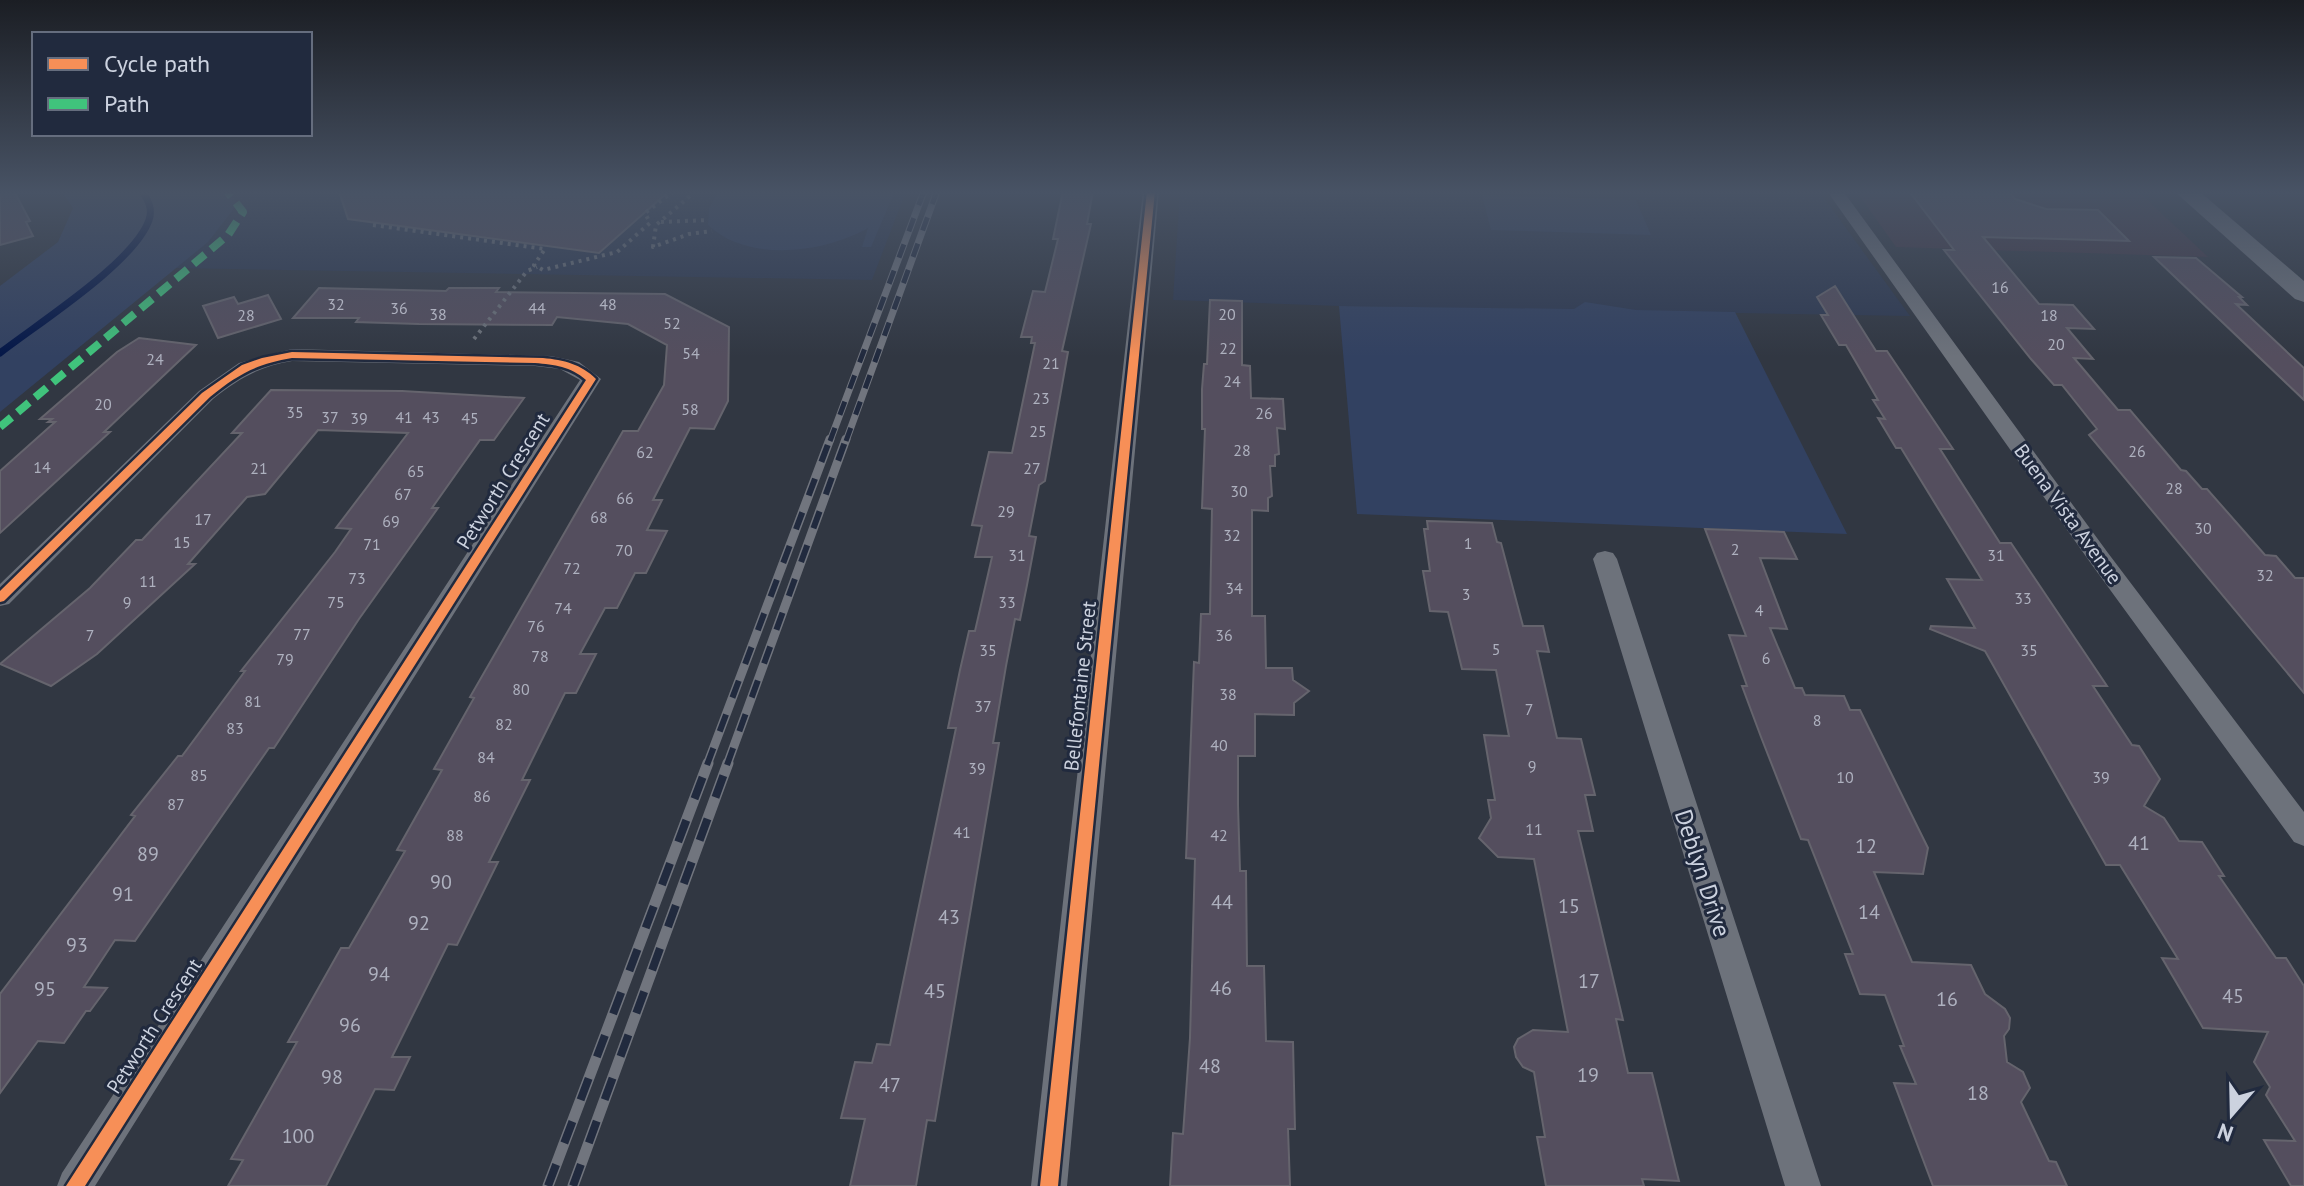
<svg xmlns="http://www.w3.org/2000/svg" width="2304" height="1186" viewBox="0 0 2304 1186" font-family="'PT Sans',sans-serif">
  <rect width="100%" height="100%" fill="#313742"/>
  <path fill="#413745" d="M1856,191H2138L2208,257L1896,247Z"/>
  <path fill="#2e3951" d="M229,191H906L872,280L174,268L208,241L237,205Z
    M1180,191H1819L1910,316L1339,306L1173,300Z"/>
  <path fill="#324161" d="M62,191H229L237,205L208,242L0,412V286L58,242L73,208Z
    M719,191H895L871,247H862L868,228C824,253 748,263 708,225L709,208Z
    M1482,195L1636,200L1651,235L1491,230Z
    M1585,302L1636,310L1735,312L1847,534L1357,514L1339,306L1574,309Z"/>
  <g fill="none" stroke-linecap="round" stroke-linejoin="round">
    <path stroke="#041748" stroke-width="7" d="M0,353C37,324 134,263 149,220C153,209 148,200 142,191"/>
  </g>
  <path fill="#544e5e" stroke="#65646d" stroke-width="2" d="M0,191H14L30,221L26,222L33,236L0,245Z
    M339,191H669L599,253L348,219Z
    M1063,191H1093L1087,224H1091L1062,351L1068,352L1045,481L1039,485L1029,536L1036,537L1027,585L1020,620L1015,619L1006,666L993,743H999L935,1121L927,1120L916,1186H850L865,1119L841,1118L855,1062L872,1063L877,1044L890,1045L956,728H948L960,670L969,631H975L992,557H975L982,526L972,525L989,452L1012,453L1035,343H1031L1032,337H1021L1033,291L1045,292L1058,239H1053Z
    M1909,191H2008L2015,199L2046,209L2098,210L2129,241L1983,237L2039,304L2073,305L2094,329L2067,328L2093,359L2074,358L2118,410H2130L2181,470L2186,471L2202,489H2207L2265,555L2276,556L2295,578H2304V693L2089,435L2097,429L2062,385H2054L2031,359L1944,250H1954Z
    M2154,257L2196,258L2242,297H2239L2247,305L2236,304L2304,368V400Z
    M1835,286L1876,351H1887L1953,449H1940L2000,543H2011L2107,686H2093L2132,745L2139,746L2160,779L2144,806L2164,818L2179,841L2202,842L2224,876H2219L2276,958H2286L2304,986V1186H2291L2264,1140L2295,1141L2266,1095L2270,1087L2254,1062L2268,1032L2203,1028L2162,958L2178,959L2120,865H2106L1985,651L1930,629L1931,626L1975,628L1947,579L1982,580L1901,448H1896L1878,418L1885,419L1873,400H1878L1846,345H1839L1821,315H1828L1817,297Z
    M319,288L446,291L449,288H499L496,292L665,294L729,327L728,401L714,429L690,428L653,500H662L647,530L667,531L646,573H635L617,608H605L580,654H596L576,693H565L522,780H530L489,862H498L457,945L448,944L392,1057H410L394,1090L375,1089L326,1186H228L243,1160L231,1159L297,1042H288L341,948H349L405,851L397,850L442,770L434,769L474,698L470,697L623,431H638L664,385L667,345L628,324L557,317L552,325L419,324L356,322L359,318H293Z
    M268,295L281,319L218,338L203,306L234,297L238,304Z
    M1210,300L1242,301V365L1250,366L1251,398L1283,399L1285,429L1277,428L1279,454L1275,455V466H1270L1272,496L1268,498V511L1252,510V616H1265L1266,668H1292L1293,680L1309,691L1294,703V715L1255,714V756H1238V805L1240,871H1246L1247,966H1264L1266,1041L1293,1042L1295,1129H1288L1290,1186H1170L1173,1133L1183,1134L1190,1038L1195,859L1186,858L1194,662L1199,663L1201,614H1210L1212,509L1202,508L1205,429H1202V389L1204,364H1207Z
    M139,338L196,345L104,432H110L0,533V471L55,422H48L52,419H40L117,352Z
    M271,390L402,391L524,398L494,440H480L432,508H438L359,619L274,748H269L135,941L115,940L84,987L107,988L90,1011H86L64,1043L38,1041L0,1093V994L135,816L131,815L178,756H182L245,671H241L335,552L351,529L336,528L408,433L318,430L265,494L247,497L188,564H195L97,654L51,686L0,664L90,588L136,540H142L242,433H232Z
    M1427,521L1492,523L1497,542L1501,543L1523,626H1543L1549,652L1537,651L1557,738L1581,739L1595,795H1585L1593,831H1578L1623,1020L1616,1019L1628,1073H1652L1679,1181L1642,1179L1644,1186H1546L1537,1137H1545L1534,1072L1523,1067L1516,1057L1514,1047L1518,1039L1533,1030L1568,1032L1534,859L1498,857L1479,838L1491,818L1488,800H1495L1484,735L1509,736L1496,670L1462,669L1448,612L1430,611L1423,571H1430L1424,529H1428Z
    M1705,529L1784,532L1797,559L1760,558L1787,629L1770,628L1795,688H1802L1805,695L1844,696L1850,710H1860L1928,848L1923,874L1874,872L1912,962L1971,965L1985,994L2005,1009L2010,1018L2009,1029L2004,1036L2007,1062L2023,1072L2030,1088L2021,1102L2049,1161L2056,1162L2067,1186H1933L1894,1083L1916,1084L1900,1046H1904L1885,995L1860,994L1845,954H1853L1808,840L1801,839L1761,737L1742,686H1747L1729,635L1746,636Z"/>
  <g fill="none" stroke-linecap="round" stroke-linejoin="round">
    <path stroke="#6d727a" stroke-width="4" stroke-dasharray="3 5" stroke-linecap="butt" d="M696,191L656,225L653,247L689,234L712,231
      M661,222L708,220
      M373,225L545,249L534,265L543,270L617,252L650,223L645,213L674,191
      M474,339L527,271L537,267"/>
    <path fill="#6d727b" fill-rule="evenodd" d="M1143,191H1159L1067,1186H1031Z
      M1827,191H1843L2108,553L2304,812V846L2294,842L2092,565Z
      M292,349L551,356L579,362L601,379L95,1186H57L62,1173L580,380L560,369L535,366L292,361C260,366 238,379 213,399L9,604L0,606V584L199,391L239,363Z
      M1605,551L1613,553L1617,559L1821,1186H1785L1593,559L1597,553Z"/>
    <path fill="#6d727b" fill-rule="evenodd" d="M2174,191H2199L2304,281V302L2295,299Z"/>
    <g stroke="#71757e" stroke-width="7">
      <path id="rail-far2" d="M830,441L924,191
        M846,441L937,191"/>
    </g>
    <g stroke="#71757e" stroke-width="9">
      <path id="rail-far1" d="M707,765L830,439
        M727,765L846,439"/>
    </g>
    <g stroke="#71757e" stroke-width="11">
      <path id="rail" d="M548,1186L708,763
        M573,1186L728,763"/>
    </g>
    <use href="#rail-far2" stroke="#212a3e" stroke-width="5" stroke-dasharray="14" stroke-linecap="butt"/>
    <use href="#rail-far1" stroke="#212a3e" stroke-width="6" stroke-dasharray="18" stroke-linecap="butt"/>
    <use href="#rail" stroke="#212a3e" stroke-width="8" stroke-dasharray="23" stroke-linecap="butt"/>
    <path stroke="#40c37c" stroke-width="8" stroke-dasharray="15 8" stroke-linecap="butt" d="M0,427L228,235L243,212L227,191"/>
    <g stroke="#212a3e" stroke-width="5">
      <path id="cycleway" d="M1147,191H1155L1058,1186H1040Z
        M292,352L543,358C564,360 581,364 596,379L85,1186H66L586,380C570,366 555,365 535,363L292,358C256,364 237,375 210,397L4,601L0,602V591L202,393L242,365L262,358Z"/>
    </g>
    <use href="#cycleway" fill="#f78f57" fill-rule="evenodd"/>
  </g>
  <linearGradient id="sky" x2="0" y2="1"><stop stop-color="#1b1e24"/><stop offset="0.54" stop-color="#485365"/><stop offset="1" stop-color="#485365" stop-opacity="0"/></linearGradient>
  <rect width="2304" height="357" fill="url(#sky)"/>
  <g text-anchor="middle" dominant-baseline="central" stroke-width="6" stroke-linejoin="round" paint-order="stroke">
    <g font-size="16" fill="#aeb1bf">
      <text x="2000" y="287">16</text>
      <text x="336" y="304">32</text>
      <text x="608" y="304">48</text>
      <text x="399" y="308">36</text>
      <text x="537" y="308">44</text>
      <text x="438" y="314">38</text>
      <text x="1227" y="314">20</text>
      <text x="246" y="315">28</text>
      <text x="2049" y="315">18</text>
      <text x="672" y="323">52</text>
      <text x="2056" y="344">20</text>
      <text x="1228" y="348">22</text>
      <text x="691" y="353">54</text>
      <text x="155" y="359">24</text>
      <text x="1051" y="363">21</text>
      <text x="1232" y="381">24</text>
      <text x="1041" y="398">23</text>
      <text x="103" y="404">20</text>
      <text x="690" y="409">58</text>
      <text x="295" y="412">35</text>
      <text x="1264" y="413">26</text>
      <text x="330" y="417">37</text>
      <text x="404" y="417">41</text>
      <text x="431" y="417">43</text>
      <text x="359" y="418">39</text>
      <text x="470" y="418">45</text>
      <text x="1038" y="431">25</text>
      <text x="1242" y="450">28</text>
      <text x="2137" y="451">26</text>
      <text x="645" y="452">62</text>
      <text x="42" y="467">14</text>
      <text x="259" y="468">21</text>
      <text x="1032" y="468">27</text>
      <text x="416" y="471">65</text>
      <text x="2174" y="488">28</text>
      <text x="1239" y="491">30</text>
      <text x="403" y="494">67</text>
      <text x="625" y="498">66</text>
      <text x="1006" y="511">29</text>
      <text x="599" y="517">68</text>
      <text x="203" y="519">17</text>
      <text x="391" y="521">69</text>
      <text x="2203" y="528">30</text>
      <text x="1232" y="535">32</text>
      <text x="182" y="542">15</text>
      <text x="1468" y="543">1</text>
      <text x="372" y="544">71</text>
      <text x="1735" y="549">2</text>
      <text x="624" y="550">70</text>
      <text x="1017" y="555">31</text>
      <text x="1996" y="555">31</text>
      <text x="572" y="568">72</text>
      <text x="2265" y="575">32</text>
      <text x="357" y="578">73</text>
      <text x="148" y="581">11</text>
      <text x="1234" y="588">34</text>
      <text x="1466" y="594">3</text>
      <text x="2023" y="598">33</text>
      <text x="127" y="602">9</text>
      <text x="336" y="602">75</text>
      <text x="1007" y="602">33</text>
      <text x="563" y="608">74</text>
      <text x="1759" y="610">4</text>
      <text x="536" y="626">76</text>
      <text x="302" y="634">77</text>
      <text x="90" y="635">7</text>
      <text x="1224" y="635">36</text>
      <text x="1496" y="649">5</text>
      <text x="988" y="650">35</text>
      <text x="2029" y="650">35</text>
      <text x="540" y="656">78</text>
      <text x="1766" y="658">6</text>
      <text x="285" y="659">79</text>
      <text x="521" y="689">80</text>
      <text x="1228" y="694">38</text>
      <text x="253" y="701">81</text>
      <text x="983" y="706">37</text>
      <text x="1529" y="709">7</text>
      <text x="1817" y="720">8</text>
      <text x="504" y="724">82</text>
      <text x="235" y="728">83</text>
      <text x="1219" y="745">40</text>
      <text x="486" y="757">84</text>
      <text x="1532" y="766">9</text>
      <text x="977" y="768">39</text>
      <text x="199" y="775">85</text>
      <text x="1845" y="777">10</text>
      <text x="2101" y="777">39</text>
      <text x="482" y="796">86</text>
      <text x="176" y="804">87</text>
      <text x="1534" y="829">11</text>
      <text x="962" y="832">41</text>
      <text x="455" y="835">88</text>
      <text x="1219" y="835">42</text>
    </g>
    <g font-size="20" fill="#ccd2df" stroke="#212a3e">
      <text transform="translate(503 481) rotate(-58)">Petworth Crescent</text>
      <text transform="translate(2068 514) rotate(54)">Buena Vista Avenue</text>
      <text transform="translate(1080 686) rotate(-84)">Bellefontaine Street</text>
      <text transform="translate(154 1026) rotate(-57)">Petworth Crescent</text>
    </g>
    <g font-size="20" fill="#aeb1bf">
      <text x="2139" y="843">41</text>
      <text x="1866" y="846">12</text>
      <text x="148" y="854">89</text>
      <text x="441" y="882">90</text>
      <text x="123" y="894">91</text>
      <text x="1222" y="902">44</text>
      <text x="1569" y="906">15</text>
      <text x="1869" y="912">14</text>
      <text x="949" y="917">43</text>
      <text x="419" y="923">92</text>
      <text x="77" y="945">93</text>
      <text x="379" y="974">94</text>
      <text x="1589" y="981">17</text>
      <text x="1221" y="988">46</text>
      <text x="45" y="989">95</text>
      <text x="935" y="991">45</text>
      <text x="2233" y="996">45</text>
      <text x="1947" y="999">16</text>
      <text x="350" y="1025">96</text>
      <text x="1210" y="1066">48</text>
      <text x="1588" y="1075">19</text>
      <text x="332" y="1077">98</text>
      <text x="890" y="1085">47</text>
      <text x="1978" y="1093">18</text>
      <text x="298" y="1136">100</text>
    </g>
    <g font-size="24" fill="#ccd2df" stroke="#212a3e">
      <text transform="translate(1703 873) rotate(72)">Deblyn Drive</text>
    </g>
  </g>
  <rect x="32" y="32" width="280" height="104" fill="#212a3e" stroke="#656d7e" stroke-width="2"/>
  <rect x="48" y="58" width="40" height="12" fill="#f78f57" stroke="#656d7e" stroke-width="2"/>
  <text x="104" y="72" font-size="24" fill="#ccd2df">Cycle path</text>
  <rect x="48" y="98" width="40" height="12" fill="#40c37c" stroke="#656d7e" stroke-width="2"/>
  <text x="104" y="112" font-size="24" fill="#ccd2df">Path</text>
  <g transform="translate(2232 1114) rotate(200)" stroke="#212a3e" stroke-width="6" paint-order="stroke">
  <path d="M0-6L14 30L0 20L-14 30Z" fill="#ccd2df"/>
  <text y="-12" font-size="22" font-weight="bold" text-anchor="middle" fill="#ccd2df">N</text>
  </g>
</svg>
